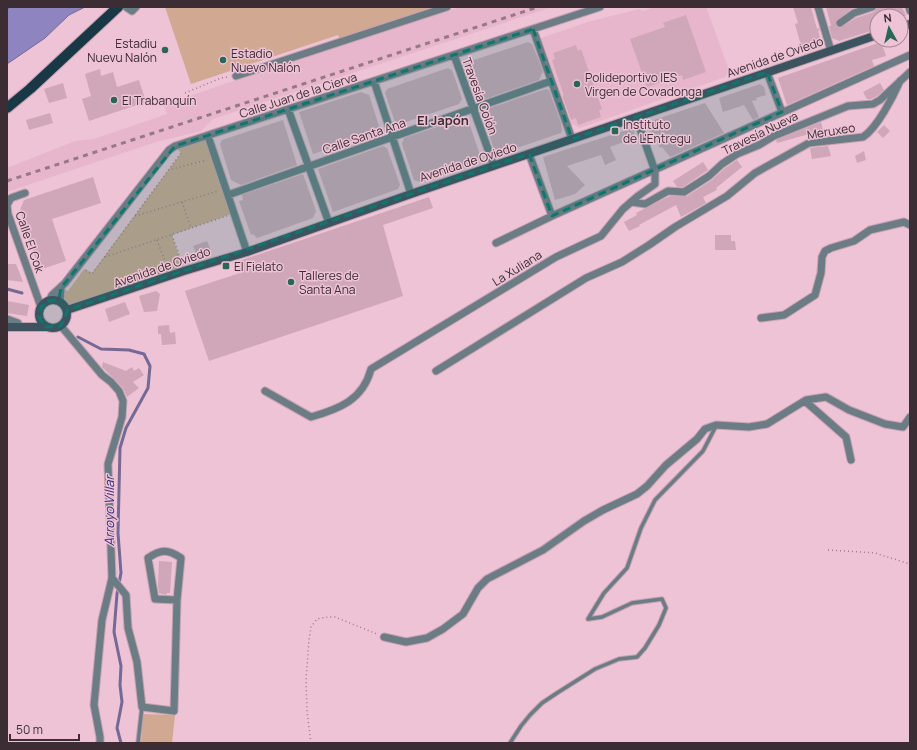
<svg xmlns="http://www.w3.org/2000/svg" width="917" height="750" viewBox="0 0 917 750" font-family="Manrope,sans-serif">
  <rect width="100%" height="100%" fill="#edc3d5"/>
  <path fill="#e7b6cc" d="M460,7H552L213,119L201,131L156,142L7,192V168L75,141L94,139L167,114L164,105L227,83Z
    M655,7H706L729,70L725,77L580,128L572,124L541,38L591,21L639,9L643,11Z"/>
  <path fill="#d1a892" d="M165,7H447L340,42L338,35L191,84Z
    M208,136L234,213L172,235L184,271L67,310L64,305L60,302L61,288L68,291L84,269L92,273L181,153L175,146Z
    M143,714L175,715L172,743H141Z"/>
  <path fill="#8e85c0" stroke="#756a96" d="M10,7H85L69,15L45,38L7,64V10Z"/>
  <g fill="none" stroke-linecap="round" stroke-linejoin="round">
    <path stroke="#756a96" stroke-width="3" d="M7,289L22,293
      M78,337L101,349L129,350L144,354L150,366L148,388L126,428L120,448L118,533L121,573L117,594L114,632L121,666L120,685L122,702L117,728L121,743"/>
  </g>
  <path fill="#cfa7b8" d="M793,7H811L817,29L819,28L820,31L818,30L822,47L803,53L795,24L798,23Z
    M826,7H856L851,9L836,21V26L840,28L856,18L874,12L877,7H902L906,16H877V29L839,41L832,38L829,26H831Z
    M686,15L706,72L683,80L682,75L647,87L630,39L665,27L663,23Z
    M528,42L532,44L543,71L539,80L485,99L475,96L466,67L468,62Z
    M881,42L886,56L872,60L874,66L787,105L778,78Z
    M576,45L578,51L581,49L602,109L599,110L601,117L578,125L576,118L571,120L562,95L564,96L552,60L555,59L553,53Z
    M448,68L452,70L462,99L459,104L400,124L395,122L385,93L387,89Z
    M100,69L101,76L113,72L117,87L139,80L146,102L89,121L82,99L91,96L85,74Z
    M63,83L67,98L49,103L44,89Z
    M880,83L884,90L877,96L871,99H867L863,92Z
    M760,84L764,87L766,95L756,98L757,100L752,101L759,117L753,120L744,105L723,112L719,98Z
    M546,89L549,90L561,123L562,130L561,133L496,155L481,111Z
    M361,92L369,95L380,129L370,132L369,135L313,154L299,112Z
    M705,103L724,133L670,157L662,147L660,148L645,123Z
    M50,113L53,123L29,130L26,120Z
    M467,117L481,158L480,162L420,182L414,180L402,144L404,138Z
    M283,120L297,165L241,185L231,180L220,144L222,140Z
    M821,122L823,130L777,143L776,140Z
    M884,125L890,131L883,138L877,132Z
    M633,128L637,142L630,144L629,140L610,147L616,160L605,165L601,155L567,166L585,185L575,194L555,200L543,157Z
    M383,146L387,148L400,185L398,189L333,212L318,169Z
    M828,146L831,156L812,159L810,148Z
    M864,151L866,160L857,163L855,156Z
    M737,160L742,167L716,188L717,190L703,197L706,203L681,217L676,205L639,225L640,226L629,231L624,222L637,215L636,213L670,196H687L712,180L725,168Z
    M703,162L708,170L683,187H677L673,181Z
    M303,174L316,211L313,218L257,238L253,234L251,235L239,201L243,200L242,195Z
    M93,177L101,203L52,219L66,261L39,270L20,210L24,200Z
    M429,197L433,208L383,225L403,296L209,361L185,291L243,272L239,261Z
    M715,235H731V241H735L736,250H715Z
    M207,241L212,253L198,258L193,246Z
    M7,264H16L23,282L7,280Z
    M156,291L160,294L157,311L144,312L139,296Z
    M7,301L29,305L27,316L7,313Z
    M125,302L130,314L109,322L105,309Z
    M169,325L170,333L175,332L176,344L162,345L161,334H158V326Z
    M103,362L126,371L132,367L134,371L139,368L144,375L133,382L139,388L127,397L123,388L102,367Z
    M159,561L172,562L170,593H167L166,595L159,593L158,586Z"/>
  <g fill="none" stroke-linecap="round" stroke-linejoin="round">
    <path stroke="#caa5b5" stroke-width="7" stroke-dasharray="7 3.5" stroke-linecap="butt" d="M832,30L840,23"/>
    <g stroke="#c6a2b1" stroke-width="5.5">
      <path id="lane" d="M138,743L142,707
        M510,743L521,726L530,715L542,703L557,693L595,669L619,659L637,657L645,648L659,625L666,608L662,599L632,603L602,617L588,619L604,593L627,568L641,528L655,500L703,451L716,426"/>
    </g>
    <g stroke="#c6a2b1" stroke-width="9">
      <path id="street" d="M126,7L132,11L136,7
        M818,7L831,51
        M909,7L910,11
        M840,23L854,13L872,7
        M533,29L572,139
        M454,55L494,166
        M767,72L782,112
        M236,76L447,7
        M374,81L411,194
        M288,109L329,223
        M208,136L247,252
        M529,154L552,216L910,55
        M25,193L11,198L7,205L8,214L41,307
        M228,195L551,81
        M631,202L645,204L668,191L684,192L709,176L722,164L737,154L759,145L774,136L848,106L873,104L880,100L910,72
        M496,243L552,216
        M49,301L52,295L65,283L169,150L175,146L600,7
        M60,302L61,288
        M761,318L784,315L815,295L821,273L822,257L825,251L831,248L854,241L870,230L904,222L910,225
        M7,319L18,323
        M61,326L102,375L111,382L119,391L123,401L122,417L108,464L112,578L102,620L94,705L100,737V743
        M436,371L586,278L622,262L649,245L675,227L727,196L755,173L809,143L863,137C877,128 893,97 900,81
        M265,391L311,417C339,409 363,400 371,369L556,257L601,236L623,209L638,196L655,184V171L636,117
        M805,401L846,437L851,460
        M112,578L126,595L128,628L137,662L142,707L174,711L177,600L181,558C168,549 161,549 148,558L155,599L177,600
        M384,637L406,642L427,638L443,629L463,614L478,588L487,579L543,550L584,521L603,510L637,494L647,486L666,465L697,439L705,429L716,425L749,427L767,424L806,400L826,397L849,410L885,424L903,427L910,417"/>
    </g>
    <g stroke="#c6a2b1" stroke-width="10">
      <path id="secondary" d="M901,27L910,24
        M39 314a14 14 0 1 1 28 0a14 14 0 1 1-28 0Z
        M67,310L184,271L247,252L411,194L877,35
        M7,327H46"/>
    </g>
    <g stroke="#c6a2b1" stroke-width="12">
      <path id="primary" d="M7,108L30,89L118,7"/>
    </g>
    <path stroke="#9b7d8a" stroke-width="1.5" stroke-dasharray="1 3" stroke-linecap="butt" d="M185,93L221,78L228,77
      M168,170L207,160
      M182,202L191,228
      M135,216L218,191
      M172,235L182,263
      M157,240L168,269
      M105,257L227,216
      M86,270L92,274L181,153L180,152
      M828,550L875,553L910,564
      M311,743L307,712L306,680L309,640L311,627L317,619L328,617H335L377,634"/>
    <use href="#lane" stroke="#6c7c85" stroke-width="3.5"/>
    <use href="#street" stroke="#6c7c85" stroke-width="7"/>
    <use href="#secondary" stroke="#3c5460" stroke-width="8"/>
    <use href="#primary" stroke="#193846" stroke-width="10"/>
    <path stroke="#977986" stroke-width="3" stroke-dasharray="5 5" stroke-linecap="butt" d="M7,181L538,7"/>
  </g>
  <path fill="#0f766e" fill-opacity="0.2" stroke="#0f766e" stroke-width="3" stroke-dasharray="8 5" stroke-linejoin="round" d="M533,29L572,139L767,72L782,112L552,216L529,154L68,310L61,326L46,327L39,318L41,307L49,301L59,299L61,288L175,146Z"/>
  <g fill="#286754" stroke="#edc3d5" stroke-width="1.5">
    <circle cx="165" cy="50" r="4"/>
    <circle cx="223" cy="60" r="4"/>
    <circle cx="577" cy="84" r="4"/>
    <circle cx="114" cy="100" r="4"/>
    <rect x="611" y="127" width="8" height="8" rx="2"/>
    <rect x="222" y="262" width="8" height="8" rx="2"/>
    <circle cx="291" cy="282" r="4"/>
  </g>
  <g text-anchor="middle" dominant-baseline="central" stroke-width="3" stroke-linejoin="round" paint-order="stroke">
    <g font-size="12" fill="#3c2c33" stroke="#edc3d5" text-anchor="start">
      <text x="157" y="43" text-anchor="end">Estadiu<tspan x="157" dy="14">Nuevu Nalón</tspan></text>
      <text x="231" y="53">Estadio<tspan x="231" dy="14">Nuevo Nalón</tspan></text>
      <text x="585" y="77">Polideportivo IES<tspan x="585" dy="14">Virgen de Covadonga</tspan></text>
      <text x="122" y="100">El Trabanquín</text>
      <text x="623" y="124">Instituto<tspan x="623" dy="14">de L'Entregu</tspan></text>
      <text x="234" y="266">El Fielato</text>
      <text x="299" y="275">Talleres de<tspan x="299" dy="14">Santa Ana</tspan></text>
    </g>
    <g font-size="12" fill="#3c2c33" stroke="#edc3d5">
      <text transform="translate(775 57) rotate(-19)">Avenida de Oviedo</text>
      <text transform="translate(298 95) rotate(-18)">Calle Juan de la Cierva</text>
      <text transform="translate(480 96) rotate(70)">Travesía Colón</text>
      <text transform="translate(831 131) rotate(-9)">Meruxeo</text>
      <text transform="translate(760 133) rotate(-26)">Travesía Nueva</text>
      <text transform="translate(364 136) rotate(-19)">Calle Santa Ana</text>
      <text transform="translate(468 162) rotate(-18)">Avenida de Oviedo</text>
      <text transform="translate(30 242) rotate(71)">Calle El Cok</text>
      <text transform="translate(162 267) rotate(-19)">Avenida de Oviedo</text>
      <text transform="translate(517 268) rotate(-32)">La Xuliana</text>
    </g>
    <g font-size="13" font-weight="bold" fill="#3c2c33" stroke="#edc3d5">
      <text x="443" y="120">El Japón</text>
    </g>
    <g font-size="13" font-style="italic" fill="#3d2b73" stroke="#edc3d5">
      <text transform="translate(109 511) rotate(-90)">Arroyo Villar</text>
    </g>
  </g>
  <rect width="917" height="750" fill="none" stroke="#3c2c33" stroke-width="16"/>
  <g transform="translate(889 28) rotate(352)"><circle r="19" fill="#edc3d5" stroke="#a68794"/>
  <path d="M0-3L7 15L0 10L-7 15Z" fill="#286754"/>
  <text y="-6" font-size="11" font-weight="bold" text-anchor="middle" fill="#3c2c33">N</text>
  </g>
  <path d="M10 734v6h69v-6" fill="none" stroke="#3c2c33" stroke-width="2"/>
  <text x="16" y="734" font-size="12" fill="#3c2c33" stroke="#edc3d5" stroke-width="3" paint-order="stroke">50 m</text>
</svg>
